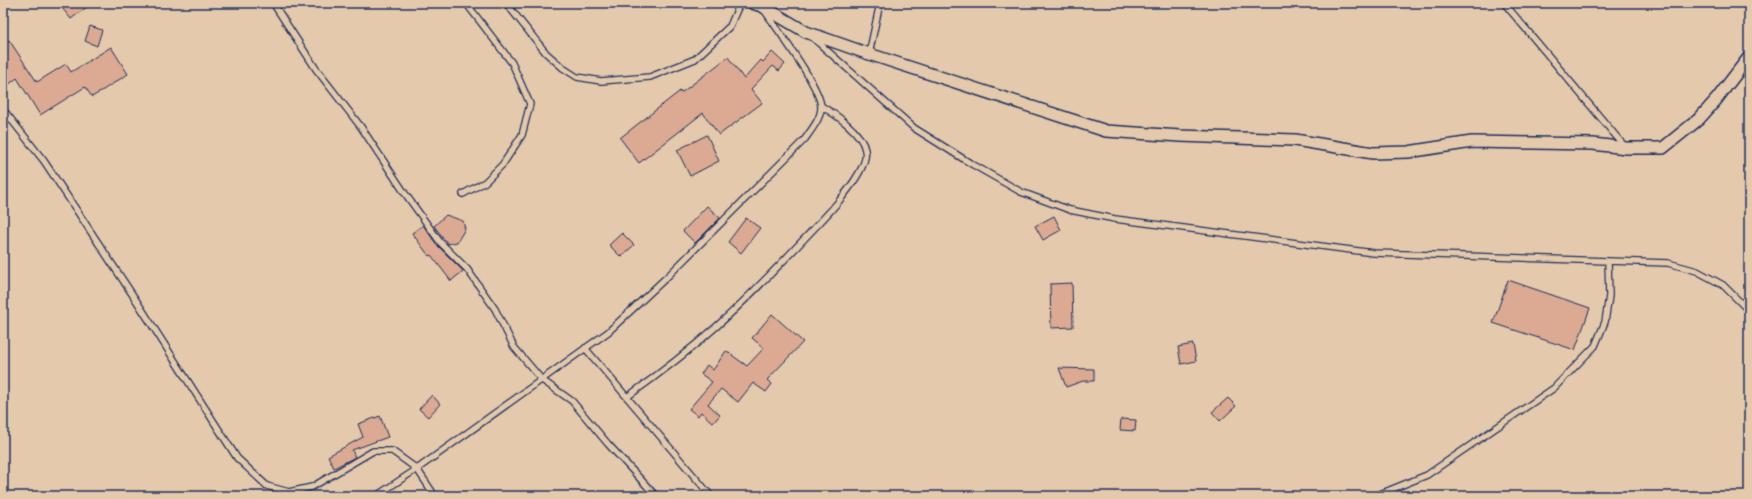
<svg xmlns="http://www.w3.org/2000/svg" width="1752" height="499" viewBox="0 0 1752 499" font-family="'Shantell Sans',sans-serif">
  <rect width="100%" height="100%" fill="#e4c9ac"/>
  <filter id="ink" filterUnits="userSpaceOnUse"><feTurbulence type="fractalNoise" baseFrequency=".025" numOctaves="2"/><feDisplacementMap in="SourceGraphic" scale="8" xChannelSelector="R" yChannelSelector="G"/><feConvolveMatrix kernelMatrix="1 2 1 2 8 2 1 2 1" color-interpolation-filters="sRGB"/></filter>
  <g filter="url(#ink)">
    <path fill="#dca993" stroke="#1b2f5e" d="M58,3H92L71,19Z
      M90,26L102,30L97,46L85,41Z
      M9,40L37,82L66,64L71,72L111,47L128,74L92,97L85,87L40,115L17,78L8,85L3,77V44Z
      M772,52L785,64L779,71L773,66L751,89L762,103L719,135L703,113L639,163L620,138L680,91L681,93L728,57L744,79L761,60L763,62Z
      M707,135L719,161L690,176L677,150Z
      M707,206L720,218L695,243L683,231Z
      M446,215L463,221L465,229L457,242L448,244L434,226Z
      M1054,216L1061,230L1043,240L1035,226Z
      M746,218L760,228L741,253L728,242Z
      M423,225L437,245L463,271L451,281L431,255L429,256L412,233Z
      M622,233L634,245L621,257L609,245Z
      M1508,280L1590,308L1575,350L1493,323Z
      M1072,283L1073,327L1051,328L1050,284Z
      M772,314L803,342L767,380L772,384L766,392L753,383L738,402L721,389L708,404L720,415L713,423L701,412L698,416L689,409L712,382L701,374L707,365L713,370L726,351L747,366L764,348L752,338Z
      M1193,344L1196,361L1181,364L1178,347Z
      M1059,368L1094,369V381H1083L1066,387Z
      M432,395L440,404L428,417L419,409Z
      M1228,398L1236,406L1220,421L1212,412Z
      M380,416L388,437L352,450L355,457L334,468L328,456L363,437L358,424Z
      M1121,419L1136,420L1135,431L1120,430Z"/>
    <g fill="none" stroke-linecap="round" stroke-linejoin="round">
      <g stroke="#1b2f5e" stroke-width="8">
        <path id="lane" d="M273,3L316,69L361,127L404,192L440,242L467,269L495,309L514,347L542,380L572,401L608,444L656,496
          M506,3L546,53L563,68L577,77L601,81L650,77L695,59L730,26L740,3
          M1504,3L1626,148
          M812,37L914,128L970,163L1021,192L1070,210L1115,219L1374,253L1668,263L1697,271L1723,285L1749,311
          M869,54L880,3
          M3,111L6,113L44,161L136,300L237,458L267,486L289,492L312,487L373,451H392L417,469L435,496
          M463,194L485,182L503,164L522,135L530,104L512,63L466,3
          M585,348L711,496
          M627,397C658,375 689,351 717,326C748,298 777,268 805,238C824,218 846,196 859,173C863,166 867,158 865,150C862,132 835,114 821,106
          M376,496L417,469L608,332L669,275L805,139C811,130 821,119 821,107C820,86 778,31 765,11
          M1375,496L1427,475L1554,388L1595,346L1605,322L1609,296L1608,261"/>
      </g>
      <g stroke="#1b2f5e" stroke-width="14">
        <path id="street" d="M752,3L762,6L806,32L869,54L1106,131L1180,136L1295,140L1373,153L1408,152L1472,142L1593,144L1626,148H1663L1699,119L1716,100L1749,57"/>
      </g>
      <use href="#lane" stroke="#e4c9ac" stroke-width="5.5"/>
      <use href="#street" stroke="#e4c9ac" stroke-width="11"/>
    </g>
  </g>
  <rect width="1752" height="499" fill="none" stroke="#e4c9ac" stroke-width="16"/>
  <rect x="8" y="8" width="1736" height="483" fill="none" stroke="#1b2f5e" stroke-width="1.5" filter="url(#ink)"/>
</svg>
